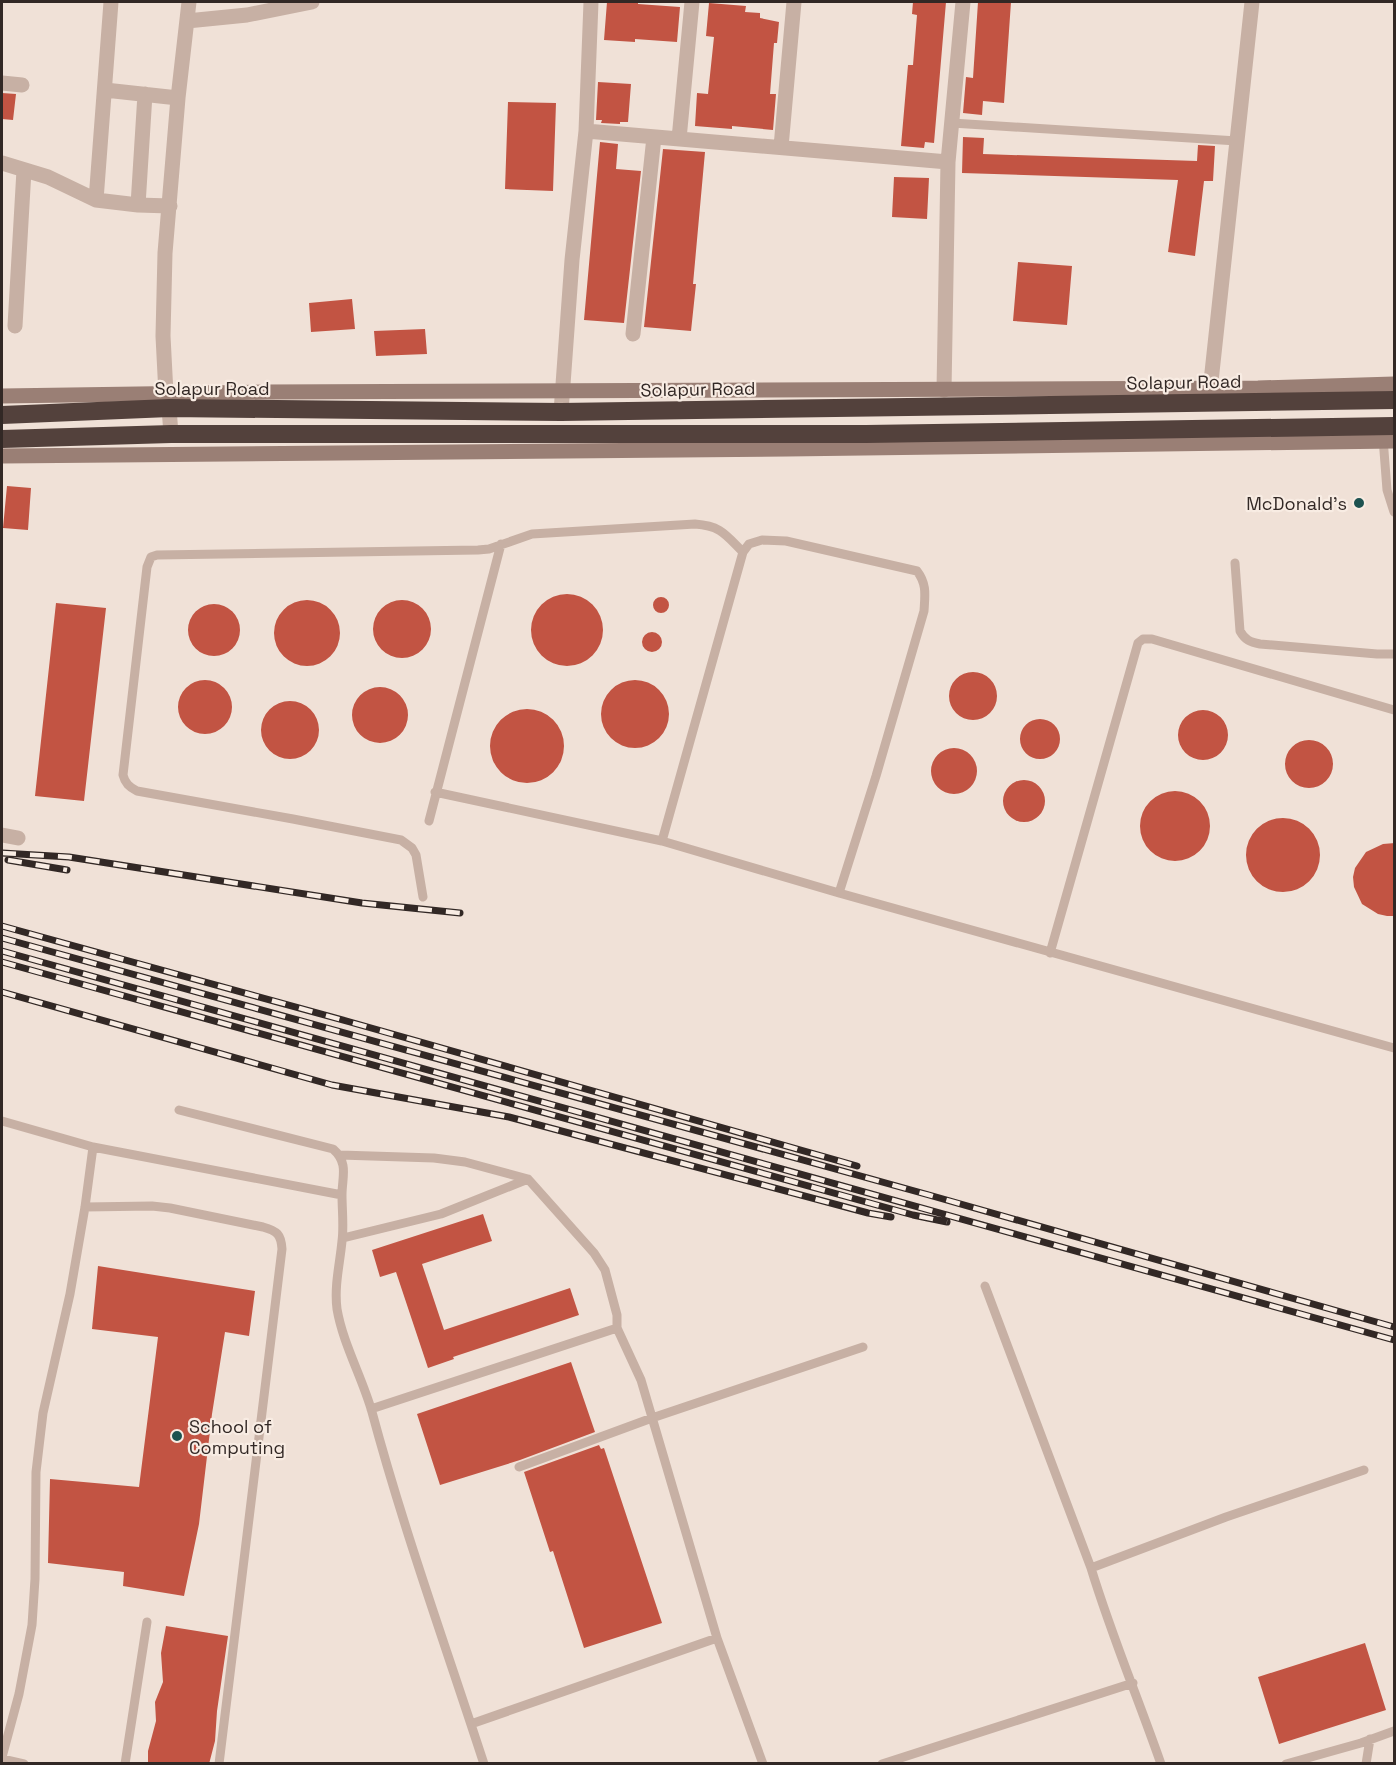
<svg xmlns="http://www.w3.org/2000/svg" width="1396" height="1765" viewBox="0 0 1396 1765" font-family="'Space Grotesk',sans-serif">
  <rect width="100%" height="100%" fill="#f0e1d7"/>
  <path fill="#c25443" d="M607,2H638V4L680,7L677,42L635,39V42L604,40Z
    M913,2H946L934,143L925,142L924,148L901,146L908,65H913L917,15L912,14Z
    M978,2H1011L1004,103L983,101L982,115L963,113L966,77L973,78Z
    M709,3L746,6L745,12L760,13V18L779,22L777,43H774L770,94H776L773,130L732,126V129L695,126L697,93L708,94L714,37L706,36Z
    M598,82L631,84L628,122H620V124L601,123L602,120H596Z
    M2,93L16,94L13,120L2,119Z
    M508,102L556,103L553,191L505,189Z
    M963,137L984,138L983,154L1197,161L1198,145L1215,146L1213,181H1204L1195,256L1168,252L1178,180L962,173Z
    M600,142L618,144L616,169L641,171L624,323L584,320Z
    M663,149L705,152L693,284H696L691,331L644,327Z
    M894,177L929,178L927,219L892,217Z
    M1018,262L1072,266L1067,325L1013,321Z
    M352,299L355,329L311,332L309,303Z
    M425,329L427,354L376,356L374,331Z
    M7,486L31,488L28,530L3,528Z
    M531 630a36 36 0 1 1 72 0a36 36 0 1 1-72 0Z
    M653 605a8 8 0 1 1 16 0a8 8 0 1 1-16 0Z
    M274 633a33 33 0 1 1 66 0a33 33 0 1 1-66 0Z
    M373 629a29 29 0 1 1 58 0a29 29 0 1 1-58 0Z
    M56,603L106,608L84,801L35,796Z
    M188 630a26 26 0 1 1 52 0a26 26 0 1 1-52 0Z
    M642 642a10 10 0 1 1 20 0a10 10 0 1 1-20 0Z
    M949 696a24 24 0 1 1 48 0a24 24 0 1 1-48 0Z
    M601 714a34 34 0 1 1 68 0a34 34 0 1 1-68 0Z
    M178 707a27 27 0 1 1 54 0a27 27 0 1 1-54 0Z
    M352 715a28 28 0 1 1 56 0a28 28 0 1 1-56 0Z
    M261 730a29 29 0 1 1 58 0a29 29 0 1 1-58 0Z
    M490 746a37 37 0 1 1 74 0a37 37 0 1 1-74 0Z
    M1178 735a25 25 0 1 1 50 0a25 25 0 1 1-50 0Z
    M1020 739a20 20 0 1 1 40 0a20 20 0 1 1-40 0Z
    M1285 764a24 24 0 1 1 48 0a24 24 0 1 1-48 0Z
    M931 771a23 23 0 1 1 46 0a23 23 0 1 1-46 0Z
    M1003 801a21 21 0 1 1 42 0a21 21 0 1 1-42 0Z
    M1140 826a35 35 0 1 1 70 0a35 35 0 1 1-70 0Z
    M1246 855a37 37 0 1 1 74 0a37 37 0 1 1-74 0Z
    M1395,843V916H1387L1378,914L1362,904L1354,887L1353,877L1355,868L1366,852L1383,844Z
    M483,1214L492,1241L422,1264L444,1330L570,1288L579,1315L453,1357L454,1359L428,1368L396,1272L380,1277L372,1250Z
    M98,1266L255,1291L249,1336L225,1332L212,1414L199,1524L184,1596L123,1586L124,1572L48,1563L50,1479L139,1487L158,1337L92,1329Z
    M571,1362L595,1432L520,1460L440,1485L417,1414Z
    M599,1445L601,1449L604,1448L662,1623L584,1648L553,1551L550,1552L524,1472Z
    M166,1626L228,1636L217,1711L215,1741L209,1764H148V1751L156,1721L155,1702L163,1682L161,1653Z
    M1365,1643L1386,1710L1279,1744L1258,1677Z"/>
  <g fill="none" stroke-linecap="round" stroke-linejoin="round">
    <path stroke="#c7b0a4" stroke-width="9" d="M952,123L1237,141
      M1383,438L1387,490L1394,512
      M1235,563L1240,631C1245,640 1250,642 1260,644L1377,654H1394
      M435,792L662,841L839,893L1394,1048
      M429,821L501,544
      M662,841L743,552L749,544L762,540L786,541L917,571C927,584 925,595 924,611L876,776L839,893
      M423,897L416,855L412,848L401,840L293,819L137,791C129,787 125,783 123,775L147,567L151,557L157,555L478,550L489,549L532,534L695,524C721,526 725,534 743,552
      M1050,953L1138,643L1143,639H1152L1394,710
      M179,1110L333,1149C349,1163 342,1177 342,1195C342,1210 344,1226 342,1241C340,1263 334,1286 337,1309C343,1344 362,1377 372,1412C404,1531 446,1647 484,1764
      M2,1121L93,1147L85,1207L70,1294L43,1413L36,1472L35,1579L32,1625L19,1694L2,1757
      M93,1147L342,1195
      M340,1155L434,1158L465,1162L528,1179L594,1253L605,1270L617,1315V1328L641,1380L717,1638L763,1764
      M85,1207L152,1206L170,1208L263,1227C277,1231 281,1234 282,1249L219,1764
      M343,1238L441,1214L528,1179
      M985,1286L1091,1568C1111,1634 1138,1698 1161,1764
      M371,1409L617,1328
      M519,1467L652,1418L863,1347
      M1091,1568L1226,1517L1364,1470
      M471,1724L717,1638
      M2,1759L24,1764
      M125,1764L147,1622
      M882,1764L1133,1683
      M1286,1764L1361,1743L1394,1731
      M1366,1764L1370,1739"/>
    <path stroke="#c7b0a4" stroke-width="15" d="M187,21L247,15L312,2
      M2,83L22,85
      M105,90L178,98
      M586,131L948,162L944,390
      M679,139L692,2
      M781,147L794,2
      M948,162L963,2
      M2,163L48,177L96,200L138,205L170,206
      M96,200L111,2
      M138,205L145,94
      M15,326L24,170
      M633,334L654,137
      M1209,400L1252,2
      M561,412L572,260L586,131L591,2
      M171,434L169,408L166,394L163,336L165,253L178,98L189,2
      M2,835L18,838"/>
    <path stroke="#9a7f75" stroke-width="15" d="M2,396L265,392L1258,388L1394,384
      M2,456L787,449L1394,441"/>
    <path stroke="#53413c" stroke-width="18" d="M2,415L169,408L561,412L1394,400
      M2,439L171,434H866L1394,426"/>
    <g stroke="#322825" stroke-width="7">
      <path id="rail" d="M2,853L69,857L362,903L460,913
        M8,860L67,870
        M2,926L350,1022L857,1166
        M2,938L929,1195L1394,1327
        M2,951L1394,1340
        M2,962L913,1215L947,1222
        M2,992L332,1085L509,1117L868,1213L891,1217"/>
    </g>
    <use href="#rail" stroke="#f8ece3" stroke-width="4.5" stroke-dasharray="14" stroke-linecap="butt"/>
  </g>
  <g fill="#1d5250" stroke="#f8ece3" stroke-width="2">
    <circle cx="1359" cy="503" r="6"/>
    <circle cx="177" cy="1436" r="6"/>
  </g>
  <g text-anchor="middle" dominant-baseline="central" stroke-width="4.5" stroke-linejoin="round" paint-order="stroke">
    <g font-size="18" fill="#322825" stroke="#f8ece3">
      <text transform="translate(1184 382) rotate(-1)">Solapur Road</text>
      <text x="212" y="388">Solapur Road</text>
      <text transform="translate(698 389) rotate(-1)">Solapur Road</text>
    </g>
    <g font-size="18" fill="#322825" stroke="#f8ece3" text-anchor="end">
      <text x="1347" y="503">McDonald's</text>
      <text x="189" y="1426" text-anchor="start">School of<tspan x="189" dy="21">Computing</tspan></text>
    </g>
  </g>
  <rect width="1396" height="1765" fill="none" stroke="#322825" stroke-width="6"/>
</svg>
